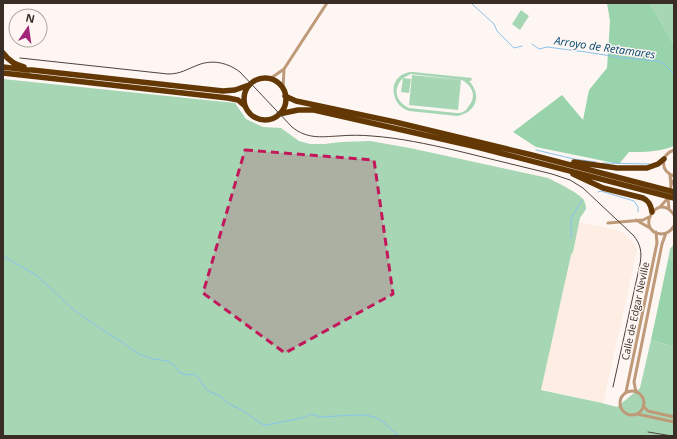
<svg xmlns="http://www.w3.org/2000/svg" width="677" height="439" viewBox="0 0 677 439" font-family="'Open Sans',sans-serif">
  <rect width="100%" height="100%" fill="#fdf6f2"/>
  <path fill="#fdede2" d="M579,223H582L621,231L634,244L637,250L603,403L541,389L571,255L573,253Z"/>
  <path fill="#a7d6b5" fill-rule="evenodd" d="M650,3H674V45Z
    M521,10L529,16L520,30L512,24Z
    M413,72L472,78L471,81H469C483,96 475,113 457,116L409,111C391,106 387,79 406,73C408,72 410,72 413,72ZM411,74L462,80C473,86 477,97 468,107C467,109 465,111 463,112C461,113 459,113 456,113L409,108C396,102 392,89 403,78L401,92L409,93L411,79L403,78Z
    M412,75L461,80L458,110L409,105Z
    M3,79L235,103L246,119L263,127L281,128L299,141L310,144H325L341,142L370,141L410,148L548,178C556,182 579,193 584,200C585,203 586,206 586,209L580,218L573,252L571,255L541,390L602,403L617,407L640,388L651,340L674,347V436H3Z
    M674,244V260H668L670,249Z"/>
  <path fill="#99d3ab" d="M607,3H650L674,45V146C659,152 645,152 629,152L619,164L536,147L513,132L562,95L583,120L589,90L607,68L610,21Z
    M668,260H674V347L651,340Z"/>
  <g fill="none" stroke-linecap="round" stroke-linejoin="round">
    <path stroke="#8bc2eb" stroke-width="1" d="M471,3L494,24L497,31L514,48L522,46
      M532,44L539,49L547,47L586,52L624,58L657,61L663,63L674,74
      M536,150L574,159L596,162
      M603,163L650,164
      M598,192L601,191L634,201L638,207V212
      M571,238V220L573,215L582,200
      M3,256L36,275L74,310L104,331L122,342L133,350L141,355L153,359L168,361L176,367L180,373L188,375L195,374L208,391L220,396L229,404L242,410L262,424L266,425L297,419L305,417L311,414L321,417L353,415H366L374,417L384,422L386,425L399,436"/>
    <path stroke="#bf9a79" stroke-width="3" d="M268,79L274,76L284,69L327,3
      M283,89L284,69
      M674,150C660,155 660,171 674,176
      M671,185L674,180
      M670,191L671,185L670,175
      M668,196V198L669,209
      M660,207L668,198
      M674,215C658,190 634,231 661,234C667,234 671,231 674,226
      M636,220L650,228
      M608,223L643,220L649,217
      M620 403a12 12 0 1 1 24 0a12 12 0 1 1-24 0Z
      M626,392L657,243L656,232
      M636,392L634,382L662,244L666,233
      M643,406L648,411L674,417
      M637,414L674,422"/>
    <path stroke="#633804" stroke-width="5.5" d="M3,53C9,61 15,65 24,67
      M3,67L28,70H32L223,91L235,90L249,85
      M3,73L228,98L238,100L245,106
      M244 99a21 21 0 1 1 42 0a21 21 0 1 1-42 0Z
      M285,96L296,101L395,122L532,155L674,192
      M279,114L298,110H314L477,147L674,198
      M574,162L617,168H647L658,164L664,159
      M573,174L603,188L643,198C649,201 651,205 652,212"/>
    <path stroke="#4f433c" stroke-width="1" d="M20,58L168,74C181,74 187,69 198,65C213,59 228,63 240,72L292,127C307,139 320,137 338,136C350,135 361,135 372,136C400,138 427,144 454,150C487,158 519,166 552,174L570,180L583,188L633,235C641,244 642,253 640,264L613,387
      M648,432L672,436"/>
  </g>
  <path fill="#c2185b" fill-opacity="0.2" stroke="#c2185b" stroke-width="3" stroke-dasharray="8 5" stroke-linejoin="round" d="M245,150L374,160L393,294L285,353L203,293Z"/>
  <g text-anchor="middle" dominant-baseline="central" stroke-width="3" stroke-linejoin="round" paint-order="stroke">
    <g font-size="10" fill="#392d25" stroke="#fdf6f2">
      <text transform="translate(635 311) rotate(-78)">Calle de Edgar Neville</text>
    </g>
    <g font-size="11" font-style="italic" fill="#044970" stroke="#fdf6f2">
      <text transform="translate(605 47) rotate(8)">Arroyo de Retamares</text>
    </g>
  </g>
  <rect width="677" height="439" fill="none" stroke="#392d25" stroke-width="8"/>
  <g transform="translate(28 28) rotate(13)"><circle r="19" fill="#fdf6f2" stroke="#afa6a0"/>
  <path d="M0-3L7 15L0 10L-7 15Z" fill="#a22579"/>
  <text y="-6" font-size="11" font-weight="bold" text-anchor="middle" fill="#392d25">N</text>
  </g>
</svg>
